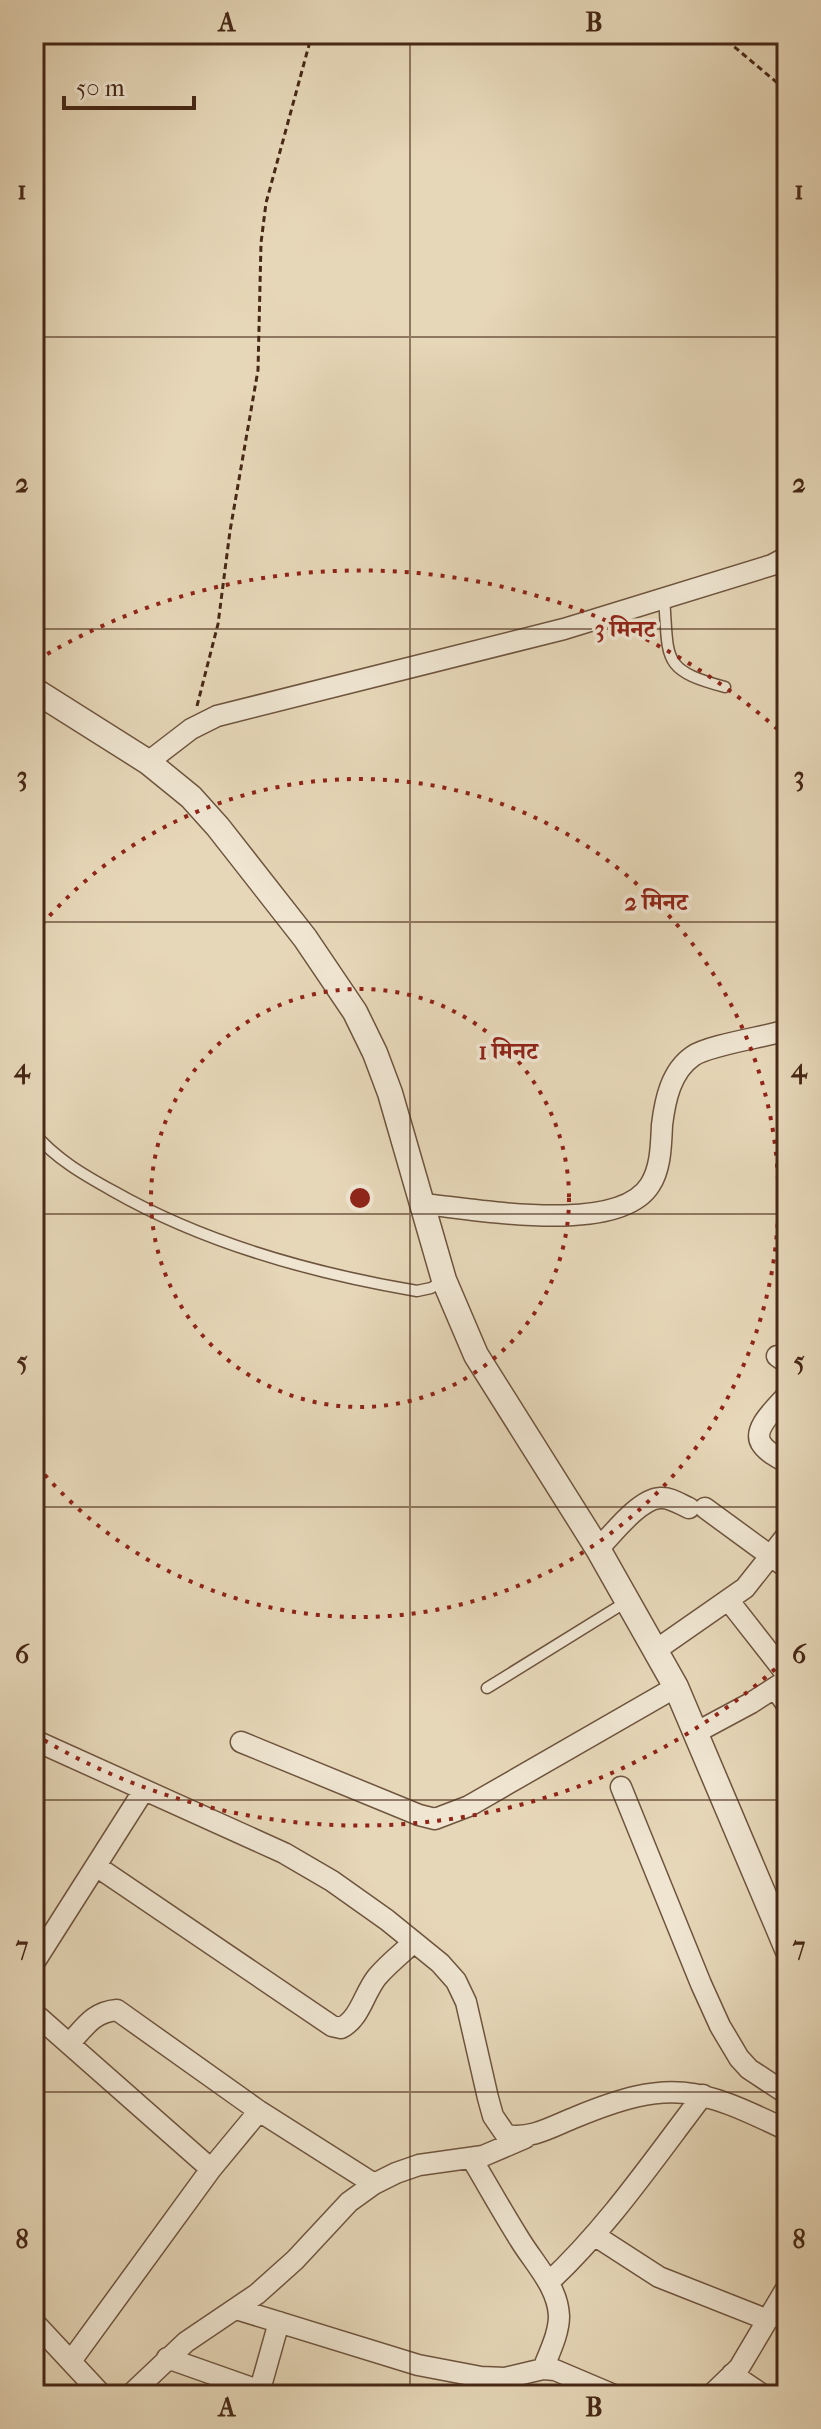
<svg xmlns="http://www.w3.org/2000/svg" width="821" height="2429" viewBox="0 0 821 2429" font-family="'IM FELL French Canon','Noto Serif Devanagari',serif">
  <rect width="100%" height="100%" fill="#e6d7b8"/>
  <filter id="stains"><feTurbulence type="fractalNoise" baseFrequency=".0025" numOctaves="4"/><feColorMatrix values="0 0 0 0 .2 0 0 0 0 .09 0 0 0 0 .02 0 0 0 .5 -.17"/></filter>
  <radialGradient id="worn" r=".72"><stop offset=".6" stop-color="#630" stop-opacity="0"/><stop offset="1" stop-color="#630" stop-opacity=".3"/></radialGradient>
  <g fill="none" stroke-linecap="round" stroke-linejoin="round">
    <g stroke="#6e543e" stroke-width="13">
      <path id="service" d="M664,598C669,659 660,670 725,687
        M34,1133C56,1159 84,1175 113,1191C206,1244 311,1273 417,1291L431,1288L443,1281
        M487,1688L626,1602"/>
    </g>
    <g stroke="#6e543e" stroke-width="23">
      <path id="minor" d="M148,762L191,729L217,716L564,629L772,565L787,557
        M423,1204C476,1209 618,1236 650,1185C661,1168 661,1145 662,1125C665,1100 671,1071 693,1056C709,1045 765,1037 787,1030
        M777,1356L787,1363
        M787,1395C778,1406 752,1428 761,1443C766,1452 779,1458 787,1463
        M705,1508L787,1568
        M598,1549C612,1535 639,1499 660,1498C670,1497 680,1504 689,1508
        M729,1601L787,1675
        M656,1650L745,1588L787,1535
        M775,1688L787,1705
        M697,1732L751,1703L787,1680
        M34,1740L284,1853L332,1881L387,1920L440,1963L456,1981L466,2002L488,2098L493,2116L506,2135C531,2140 553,2126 576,2117C671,2078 697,2087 787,2130
        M241,1742L419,1815L435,1819L469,1806L676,1687
        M621,1787L701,1984L720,2026L739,2058L749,2069L787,2094
        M96,1866L332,2026L341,2028C360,2019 364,1993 377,1977C388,1964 402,1953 414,1942
        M34,1963L144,1790
        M34,2013L211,2169
        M69,2044C85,2027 93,2012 117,2010L259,2111L374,2184
        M472,2159C488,2186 503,2213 520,2240C534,2263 558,2287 559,2316C559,2334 549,2353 543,2369
        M594,2235L659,2277L768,2320
        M549,2282C608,2227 654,2159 703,2095
        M236,2309L418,2365L481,2377L505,2378L543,2369L555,2370L614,2395
        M34,2322L102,2395
        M167,2358L255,2389L261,2386L279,2322
        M71,2361L211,2169L259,2111
        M732,2374L763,2395
        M130,2395L186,2342L257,2294L295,2260L349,2202L374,2184L396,2173L419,2165L483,2156L525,2138
        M711,2395L739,2368L787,2287"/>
    </g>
    <g stroke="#6e543e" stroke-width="27">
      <path id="tertiary" d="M34,690L148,762L191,797L218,827L305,938L355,1012L375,1053L390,1093L444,1280L476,1355L598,1549L676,1687L787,1949"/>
    </g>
    <path stroke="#462816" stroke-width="3" stroke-dasharray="6 4" stroke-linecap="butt" d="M719,34L787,91
      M197,706L218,624L230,531L258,370L261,243L266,203L312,34"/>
    <use href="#service" stroke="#efe5d1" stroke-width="10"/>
    <use href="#minor" stroke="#efe5d1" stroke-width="20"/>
    <use href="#tertiary" stroke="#efe5d1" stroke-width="24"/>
  </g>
  <path fill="none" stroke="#462816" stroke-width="2" stroke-opacity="0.55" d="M410,34V2395M34,337H787M34,629H787M34,922H787M34,1214H787M34,1507H787M34,1800H787M34,2092H787"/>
  <g fill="none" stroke="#8f2418" stroke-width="4" stroke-dasharray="4 8">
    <circle cx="360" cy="1198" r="209"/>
    <path d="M34 934A419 419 0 1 1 34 1462"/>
    <path d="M784 1661A628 628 0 0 1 37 1736M37 660A628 628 0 0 1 784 735"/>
  </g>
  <circle cx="360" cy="1198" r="12" fill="#8f2418" stroke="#efe5d1" stroke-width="4"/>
  <g font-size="24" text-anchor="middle" font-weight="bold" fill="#8f2418" stroke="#efe5d1" stroke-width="7" stroke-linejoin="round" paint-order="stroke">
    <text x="625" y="637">3 मिनट</text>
    <text x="656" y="910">2 मिनट</text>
    <text x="508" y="1059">1 मिनट</text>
  </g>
  <rect width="821" height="2429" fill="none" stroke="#e6d7b8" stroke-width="88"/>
  <path d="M64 96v12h130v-12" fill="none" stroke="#462816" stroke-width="4"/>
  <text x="76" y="96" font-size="24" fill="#462816" stroke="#efe5d1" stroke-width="6" paint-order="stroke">50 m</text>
  <rect x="44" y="44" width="733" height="2341" fill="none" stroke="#462816" stroke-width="3"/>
  <g font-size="26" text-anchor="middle" font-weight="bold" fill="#462816">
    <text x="227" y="31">A</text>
    <text x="594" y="31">B</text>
    <text x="22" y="199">1</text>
    <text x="799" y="199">1</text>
    <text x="22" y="492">2</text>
    <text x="799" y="492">2</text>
    <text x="22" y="785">3</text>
    <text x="799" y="785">3</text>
    <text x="22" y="1077">4</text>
    <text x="799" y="1077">4</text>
    <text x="22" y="1370">5</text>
    <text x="799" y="1370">5</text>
    <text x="22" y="1663">6</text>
    <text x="799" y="1663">6</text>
    <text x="22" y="1955">7</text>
    <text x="799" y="1955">7</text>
    <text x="22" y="2248">8</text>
    <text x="799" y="2248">8</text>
    <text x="227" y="2416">A</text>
    <text x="594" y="2416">B</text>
  </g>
  <rect width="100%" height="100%" filter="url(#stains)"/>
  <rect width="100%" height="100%" fill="url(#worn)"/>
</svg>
